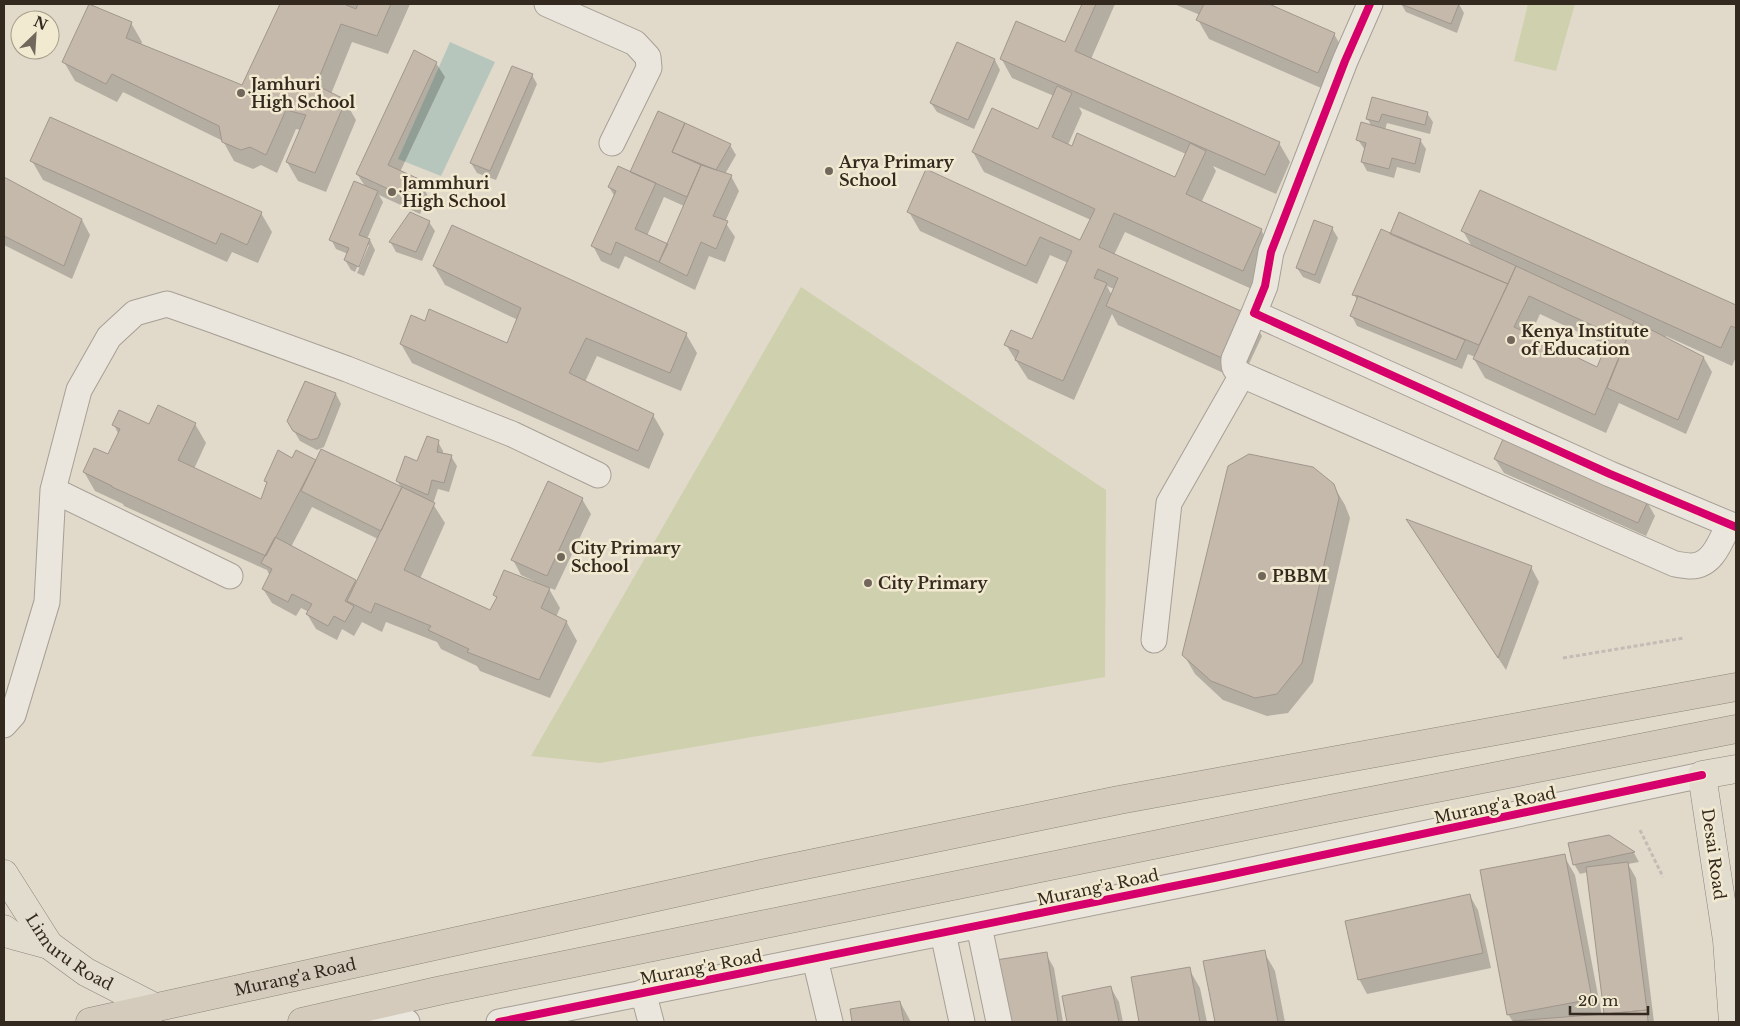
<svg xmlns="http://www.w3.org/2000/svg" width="1740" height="1026" viewBox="0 0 1740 1026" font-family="'Libre Baskerville',serif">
  <rect width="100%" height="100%" fill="#e1dacb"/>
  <path fill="#cfd0ae" d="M1528,4H1575L1556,71L1514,61Z
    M801,287L1106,490L1105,677L600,763L531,756Z"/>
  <path fill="#b6c6bc" d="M450,42L495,62L441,176L398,159Z"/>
  <path fill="#0003" fill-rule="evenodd" d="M281,4H410L388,54L352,42L331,94L345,101L356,120L326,192L298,181L287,162L301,130L296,129L277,173L261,165L253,169L234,161L223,141L123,92L117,102L75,81L64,62L131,23L142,42L141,45L242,86Z
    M1083,4H1115L1091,59L1279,143L1290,162L1276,194L1213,166L1216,171L1201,203L1261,230L1272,249L1254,290L1125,232L1114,255L1251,317L1262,336L1241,381L1118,325L1112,314L1074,400L1028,379L1006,345L1033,341L1068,263L1050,255L1037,284L920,231L909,212L1081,241L1091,220L984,172L973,152L1039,130L1054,96L1012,78L1001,58L1066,44ZM1079,107L1186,154L1175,179L1068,145L1082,113ZM1107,286L1114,289L1112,295L1110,292Z
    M1174,4H1266L1334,34L1345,53L1328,91L1209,39L1198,20L1200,15Z
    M1401,4H1459L1464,13L1457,33L1406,12Z
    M957,43L995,60L1000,70L974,129L937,112L931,103Z
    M436,63L445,77L400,172L420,181L428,196L420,214L379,195L383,202L367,239L370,240L375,250L364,276L357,273L369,245H367L355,272L351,270L345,260L348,254L336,249L331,239L365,186L357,174Z
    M532,75L537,84L496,180L477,173L471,163Z
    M1373,98L1427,113L1433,122L1430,134L1387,123L1385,130L1420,140L1426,149L1420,173L1397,167L1394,178L1367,171L1362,162L1365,150L1358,140L1372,127L1367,118Z
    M659,113L730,145L736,155L725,174L731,176L739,191L725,222L735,237L725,262L709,256L695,290L625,256L619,269L601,261L593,246L615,197L609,187L631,173ZM664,197L684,206L668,246L647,236Z
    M32,161L261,213L272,232L258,263L232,252L227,262L43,180Z
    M4,179L82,220L90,235L72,279L4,245Z
    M1480,192L1736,306V357L1732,366L1666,336L1665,338L1704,358L1712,372L1686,434L1619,403L1606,433L1485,378L1474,359L1475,357L1468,354L1462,369L1357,326L1352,316L1358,301L1354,295L1391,235L1472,247L1463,231ZM1540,314L1608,346L1598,369L1530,336Z
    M429,222L435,231L422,261L396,252L391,243Z
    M1332,228L1338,238L1320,284L1303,277L1297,268Z
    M434,266L686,334L697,353L681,391L597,356L585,382L653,415L664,434L649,469L412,363L401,344L426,323L507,344L518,320L445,285Z
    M336,394L341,404L324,447L317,450L300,441L288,421Z
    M195,424L206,443L194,469L262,500L268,485L266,481L292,460L316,461L401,487L397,481L418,463L438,442L443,451V455L451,456L457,466L449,492L438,489L433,504L445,523L420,579L490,612L497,600L495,595L534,583V581L521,575L513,560L582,499L591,514L555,590L548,587L560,608L556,617L566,621L577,641L550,698L480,671L477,666L441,649L437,642L386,622L382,632L362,622L354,636L342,629L337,640L316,629L307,614L309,612L301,608L296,616L272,603L263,589L270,576L267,570L124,506L123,504L95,491L84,472L109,456L119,435L114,425ZM312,507L378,539L357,584L355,581L291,547Z
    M1495,459L1647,502L1655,516L1646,536L1504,473Z
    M1333,485L1345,505L1350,518L1313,682L1288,713L1267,716L1223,700L1195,674L1184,655Z
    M1416,534L1531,567L1539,582L1506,670Z
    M1608,836L1634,853L1639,862L1628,864L1636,878L1654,1022H1513L1508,1014L1564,856L1575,875L1602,1016H1605L1588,872L1580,874L1574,864Z
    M1470,896L1478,910L1491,968L1367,994L1359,979Z
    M1264,952L1275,971L1285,1022H1216L1205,962Z
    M1046,954L1054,968L1063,1022H1008Z
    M1189,969L1200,988L1207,1022H1140L1132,978Z
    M1111,988L1119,1002L1123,1022H1069L1063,997Z
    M900,1002L911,1022H853L851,1010Z"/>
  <path fill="#c5b9ac" stroke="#a1968b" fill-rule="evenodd" d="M89,4L132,22L126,38L242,85L280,4H347L346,5L356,9L358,4H391L377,36L341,24L316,85L346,100L315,173L286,162L306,115L286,110L266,155L250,147L241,150L222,142L219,126L112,74L106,84L62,62Z
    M1082,4H1096L1075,51L1280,142L1265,175L1000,59L1016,21L1065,42Z
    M1204,4H1269L1335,33L1318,73L1196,20Z
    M1401,4H1459L1451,24Z
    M957,42L995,59L968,120L930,103Z
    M414,50L437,62L388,165L421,180L412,200L356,174Z
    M512,66L533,74L490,171L470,163Z
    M1057,86L1072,93L1052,137L1072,146L1077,133L1175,177L1190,143L1206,151L1186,194L1262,229L1243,271L1114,213L1099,247L1252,316L1231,362L1106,306L1118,278L1098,269L1094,278L1107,283L1063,381L1015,360L1019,351L1004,345L1011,330L1032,339L1072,251L1040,237L1026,266L907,212L926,169L1080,240L1095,209L972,152L992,108L1038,129Z
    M1372,97L1428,112L1425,125L1382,114L1379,122L1366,119Z
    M658,111L685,123L672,152L701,165L687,197L630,172Z
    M50,117L262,212L247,245L221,233L216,244L30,161Z
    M1361,122L1421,139L1415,164L1392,158L1389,169L1361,162L1366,143L1356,140Z
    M685,123L731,144L716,170L672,152Z
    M701,165L732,175L713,216L728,221L716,249L701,242L687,276L659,262Z
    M618,166L656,183L635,229L668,244L659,262L616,242L611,255L591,246L616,191L608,187Z
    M4,177L82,219L64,266L4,236Z
    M354,181L378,191L359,235L370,239L359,267L344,260L349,248L329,240Z
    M1480,190L1736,305V328L1731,326L1721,348L1461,231Z
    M410,212L430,221L416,252L389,242Z
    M1399,212L1516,266L1508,284L1390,234Z
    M1314,220L1333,227L1315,275L1296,268Z
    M452,225L687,333L670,373L586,338L569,373L654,414L638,451L400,344L411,315L425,321L429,309L507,343L521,308L433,266Z
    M1381,229L1508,284L1479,345L1358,296L1352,295Z
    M1516,266L1634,321L1595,415L1473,359ZM1529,296L1611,334L1597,367L1514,327Z
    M1358,296L1465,340L1456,360L1350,316Z
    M1634,321L1704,357L1678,420L1607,388Z
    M305,381L336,393L318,438L311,440L293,431L287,421Z
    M158,405L196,423L178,460L261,499L267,482L264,481L278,450L292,458L296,450L316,460L266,556L112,487V486L83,472L94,448L108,454L120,429L112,425L119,410L149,424Z
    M427,436L439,440L437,452L452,455L444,483L432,480L428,495L396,481L405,456L417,461Z
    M1504,437L1648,501L1638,523L1494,459Z
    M321,449L402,487L381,531L301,491Z
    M1249,454L1313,467L1334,484L1339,498L1302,663L1277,694L1255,698L1211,681L1182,655L1228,466Z
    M548,481L583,498L547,576L511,560Z
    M402,487L435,503L404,570L490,610L497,597L493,595L504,570L550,588L541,608L567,621L539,680L467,652L469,649L428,630L431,626L375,603L371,613L347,601Z
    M1406,519L1532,566L1498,658Z
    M275,537L356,580L345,601L354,606L345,622L334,616L328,626L306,614L312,604L292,594L288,602L262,589L272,569L261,563Z
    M1609,835L1635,852L1573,865L1568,843Z
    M1565,854L1592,999L1507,1015L1480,870Z
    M1628,862L1647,1010L1604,1014L1586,867Z
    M1470,894L1483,953L1358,980L1345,921Z
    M1265,950L1278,1022H1215L1203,961Z
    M1047,952L1058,1022H1007L996,960Z
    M1190,967L1200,1022H1139L1131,977Z
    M1111,986L1119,1022H1067L1062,996Z
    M900,1001L904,1022H852L850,1009Z
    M1647,1010L1648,1022L1513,1021L1604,1014Z"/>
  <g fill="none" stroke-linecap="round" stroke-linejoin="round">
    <g stroke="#a69f95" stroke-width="27">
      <path id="minor" d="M547,4L635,43L648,57L649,68L612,143
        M1370,4L1345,61L1271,252L1265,286L1254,313L1610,474L1736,527
        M1254,313L1234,359C1233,367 1235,370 1242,375L1675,564C1681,565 1686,566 1691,566C1713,566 1721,540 1729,524
        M53,490L230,576
        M1154,640L1169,503L1242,375
        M4,725L13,715L47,602L53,490L79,390L109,337L135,313L167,304L210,319L347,369L512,434L598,475
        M979,926L999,1022
        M943,933L962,1022
        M815,959L830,1022
        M643,992L651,1022
        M366,1008L407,1022
        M499,1022L1214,878L1702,775"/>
    </g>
    <g stroke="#8c857b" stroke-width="29">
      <g id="major">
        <path id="s1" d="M4,874L49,945L86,972L156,1008"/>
        <path d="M4,929L12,935L49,945"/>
        <path d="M1733,1022L1727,940L1702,775L1736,769"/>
      </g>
    </g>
    <g stroke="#8c857b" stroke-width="29">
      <g id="highway">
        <path id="s2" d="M90,1022L766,873L1119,800L1736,687"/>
        <path d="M302,1022L442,990L1330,809L1736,729"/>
      </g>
    </g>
    <path stroke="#c2bcb4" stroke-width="3" stroke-dasharray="4 2.5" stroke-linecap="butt" d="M1563,658L1684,638
      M1640,830L1663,877"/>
    <use href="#minor" stroke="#eae6dd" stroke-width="25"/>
    <use href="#major" stroke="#e1dcce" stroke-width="28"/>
    <use href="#highway" stroke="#d4cbbc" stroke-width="28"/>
    <g stroke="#f2e9d1" stroke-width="11">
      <path id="cycleway" d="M1370,4L1345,61L1271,252L1265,286L1254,313L1610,474L1736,527
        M499,1022L1214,878L1702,775"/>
    </g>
    <use href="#cycleway" stroke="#d6006c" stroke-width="8"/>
  </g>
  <g fill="#71675b" stroke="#f2e9d1" stroke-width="2">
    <circle cx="241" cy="93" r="5"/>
    <circle cx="829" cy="171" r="5"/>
    <circle cx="392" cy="192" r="5"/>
    <circle cx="1511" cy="340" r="5"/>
    <circle cx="561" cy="557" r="5"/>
    <circle cx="1262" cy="576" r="5"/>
    <circle cx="868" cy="583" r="5"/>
  </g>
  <g text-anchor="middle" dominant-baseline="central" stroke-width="5" stroke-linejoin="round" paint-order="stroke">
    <g font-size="16" font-weight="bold" fill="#34291e" stroke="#f2e9d1" text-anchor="start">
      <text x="251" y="84">Jamhuri<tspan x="251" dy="18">High School</tspan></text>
      <text x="839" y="162">Arya Primary<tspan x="839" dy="18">School</tspan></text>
      <text x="402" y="183">Jammhuri<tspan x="402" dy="18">High School</tspan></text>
      <text x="1521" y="331">Kenya Institute<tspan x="1521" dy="18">of Education</tspan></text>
      <text x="571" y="548">City Primary<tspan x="571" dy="18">School</tspan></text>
      <text x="1272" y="576">PBBM</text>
      <text x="878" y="583">City Primary</text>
    </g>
    <g font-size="16" fill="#34291e" stroke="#f2e9d1">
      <text transform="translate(1495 805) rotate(-12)">Murang'a Road</text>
      <text transform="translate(1714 854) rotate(82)">Desai Road</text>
      <text transform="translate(1098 887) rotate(-12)">Murang'a Road</text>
      <text stroke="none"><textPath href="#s1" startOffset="104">Limuru Road</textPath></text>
      <text transform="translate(701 967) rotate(-11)">Murang'a Road</text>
      <text stroke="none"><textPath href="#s2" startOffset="210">Murang'a Road</textPath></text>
    </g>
  </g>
  <rect width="1740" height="1026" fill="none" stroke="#34291e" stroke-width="10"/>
  <g transform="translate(35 35) rotate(25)"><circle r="24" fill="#f2e9d1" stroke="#a69c89"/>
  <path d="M0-4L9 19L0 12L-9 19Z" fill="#71675b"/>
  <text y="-8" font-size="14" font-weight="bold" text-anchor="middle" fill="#34291e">N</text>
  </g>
  <path d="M1570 1006v8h78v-8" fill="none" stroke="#34291e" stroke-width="2.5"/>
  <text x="1578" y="1006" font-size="15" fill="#34291e" stroke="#f2e9d1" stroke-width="4" paint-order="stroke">20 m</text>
</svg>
